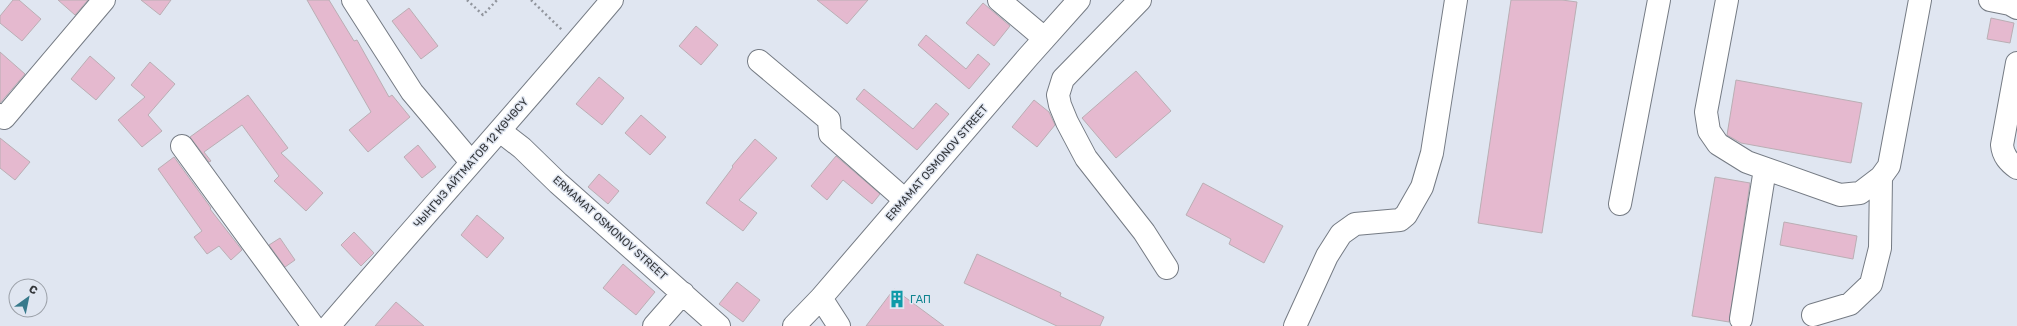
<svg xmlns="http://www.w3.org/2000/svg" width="2017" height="326" viewBox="0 0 2017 326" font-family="Rubik,sans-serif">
  <rect width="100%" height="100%" fill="#e0e6f1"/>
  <path fill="#e5b9cf" stroke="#baaeb4" d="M13,0H19L41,19L22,41L0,23V16Z
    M58,0H88L75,15Z
    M141,0H171L160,15Z
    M307,0H329L354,41L357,40L389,97L392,95L410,117L368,152L349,130L371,112Z
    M817,0H868L847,24Z
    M1511,0H1562L1577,2L1542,233L1478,223Z
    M983,3L1010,26L994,46L966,23Z
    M409,8L438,46L421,59L392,21Z
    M1991,18L2014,23L2010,43L1987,39Z
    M696,26L718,45L701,65L679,46Z
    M926,35L966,69L978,54L990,64L969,89L918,45Z
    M0,52L25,74L0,103Z
    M90,56L115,78L96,100L71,79Z
    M150,62L175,84L148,115L162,131L142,147L118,120L145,97L131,85Z
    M1136,71L1171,111L1116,158L1082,118Z
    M599,77L624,98L602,125L576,104Z
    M1736,80L1862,103L1851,163L1741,143L1727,135Z
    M864,89L913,129L936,103L949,114L917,150L856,99Z
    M248,95L288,148L281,153L323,193L306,211L274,181L279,176L242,125L204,152L211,161L209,162L190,137Z
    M1034,100L1049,112L1055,125L1037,147L1012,127Z
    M641,115L666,137L650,155L625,133Z
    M0,138L30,162L15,180L0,168Z
    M755,139L777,158L739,200L757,213L743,231L706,203L733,167L732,166Z
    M418,145L436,167L422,178L404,157Z
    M836,156L880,194L872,204L843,180L827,200L811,186Z
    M174,157L211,208L210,209L242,250L231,260L219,246L207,254L194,237L202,231L158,169Z
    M599,174L619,191L608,204L588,187Z
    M1715,177L1750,183L1729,322L1692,316Z
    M1203,183L1283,226L1264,263L1229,244L1231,239L1186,215Z
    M477,215L504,238L487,258L461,235Z
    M1784,222L1857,236L1853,259L1780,245Z
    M354,232L374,253L361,266L341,245Z
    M280,238L295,260L285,267L269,245Z
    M977,254L1061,293L1060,296L1104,317L1100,326H1057L964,283Z
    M623,264L655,292L636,315L603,288Z
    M737,282L760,300L743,322L719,304Z
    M894,289L944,326H866Z
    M396,302L424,326H375Z"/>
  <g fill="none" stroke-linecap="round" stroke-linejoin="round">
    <g stroke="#757b84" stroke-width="24">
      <path id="minor" d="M353,0L412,92L471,162
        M999,0L1044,38
        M1140,0L1063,79L1058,95L1060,105L1067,122L1086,158L1144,232L1167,268
        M1727,0L1706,112L1709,131L1718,144L1747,162L1840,195L1860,193L1881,177L1889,166L1920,0
        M1990,0L2010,4L2017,8
        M759,61L829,120L830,134L905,200
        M2017,63L2002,145C2003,156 2009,162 2017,168
        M0,115L4,118L104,0
        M500,131L522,148L558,183L719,326
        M182,146L313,326
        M1620,204L1659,0
        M821,298L839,326
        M1813,315L1850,304L1871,284L1880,248L1881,177
        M1741,319L1765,169
        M654,326L683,293
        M794,326L821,298L1028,57L1079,0
        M1295,326L1327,256L1341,234L1355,224L1400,220L1406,215L1422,187L1432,153L1456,0"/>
    </g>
    <g stroke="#757b84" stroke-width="24">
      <path id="major" d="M329,326C423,217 519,110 612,0"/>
    </g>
    <path stroke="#91959d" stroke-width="2.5" stroke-dasharray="2 3" stroke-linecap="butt" d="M467,0L483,15L497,0
      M531,0L562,30"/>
    <use href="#minor" stroke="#fff" stroke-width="22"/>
    <use href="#major" stroke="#fff" stroke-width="22"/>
  </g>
  <defs>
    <g id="building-bare" transform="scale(1.38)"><path d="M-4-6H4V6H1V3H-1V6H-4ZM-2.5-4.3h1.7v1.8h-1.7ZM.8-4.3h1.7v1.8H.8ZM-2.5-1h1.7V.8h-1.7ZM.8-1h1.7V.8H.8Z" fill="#0f9aa8" stroke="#e0e6f1" stroke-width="2.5" paint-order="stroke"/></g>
  </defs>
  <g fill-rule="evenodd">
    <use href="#building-bare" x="897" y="299"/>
  </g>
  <g text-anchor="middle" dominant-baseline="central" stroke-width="3" stroke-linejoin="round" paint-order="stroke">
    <g font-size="11" fill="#34373b" stroke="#e0e6f1">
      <text transform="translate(471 163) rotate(-49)">ЧЫҢГЫЗ АЙТМАТОВ 12 КӨЧӨСҮ</text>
      <text transform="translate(937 163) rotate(-49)">ERMAMAT OSMONOV STREET</text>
      <text transform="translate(610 228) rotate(42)">ERMAMAT OSMONOV STREET</text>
    </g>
    <g font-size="11" fill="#0d838f" stroke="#e0e6f1" text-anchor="start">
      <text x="910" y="299">ГАП</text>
    </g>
  </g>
  <g transform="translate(28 298) rotate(33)"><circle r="19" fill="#e0e6f1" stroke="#9ba0a8"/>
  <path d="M0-3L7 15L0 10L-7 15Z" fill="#387a8c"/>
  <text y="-6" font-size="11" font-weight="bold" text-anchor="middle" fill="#34373b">С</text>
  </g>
</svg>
